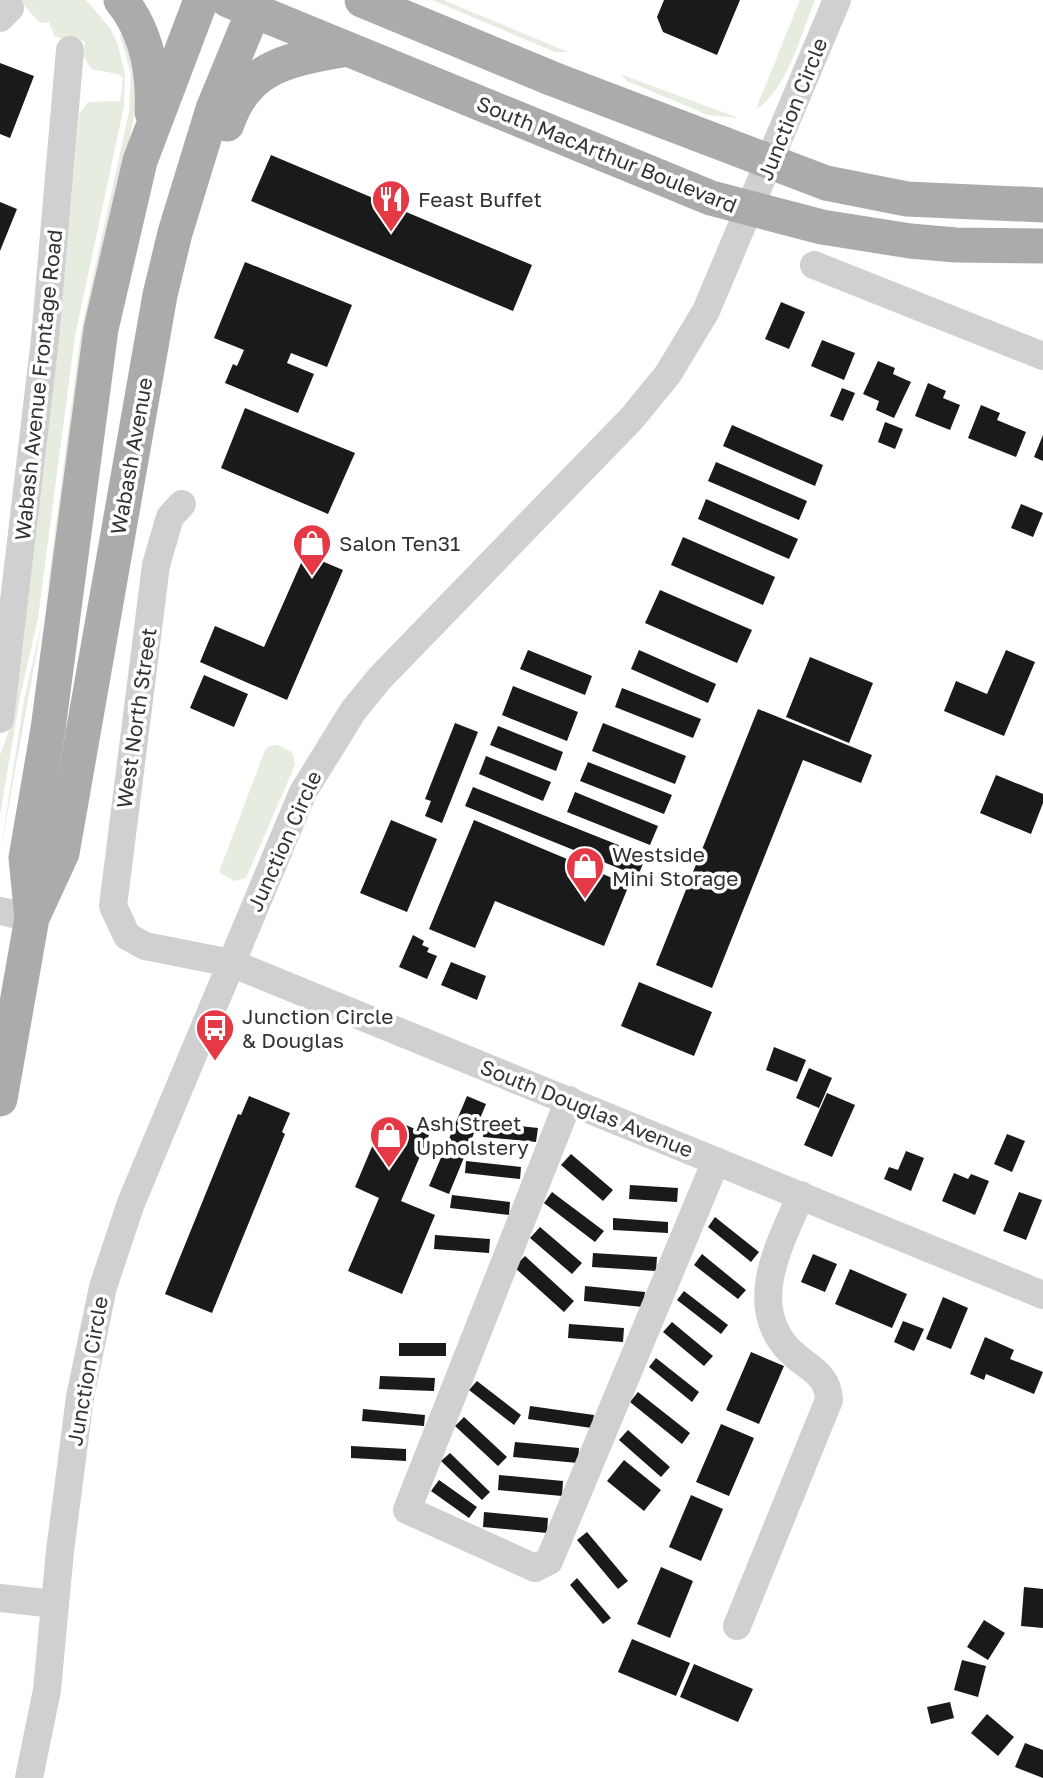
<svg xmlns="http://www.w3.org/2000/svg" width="1043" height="1778" viewBox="0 0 1043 1778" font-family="'Golos Text',sans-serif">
  <rect width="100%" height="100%" fill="#fff"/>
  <path fill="#e6ecdf" d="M19,0H86L110,28L118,45L125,75L124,106L75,336L38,618L20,697L0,815V755L10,728L22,653L60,324L79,114L88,102L120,101L123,78L118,74L91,69L84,57L85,41L55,37L49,22L40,23Z
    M432,0H443L568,52H555Z
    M800,0H815C802,32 786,92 756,109Z
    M125,33L136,87L134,116L0,854L24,700L45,608L81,332L129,112L131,74L120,35Z
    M620,74L736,117V118L708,115L627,81Z
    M277,745L292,752L295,765L246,878L234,881L219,872L265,750L269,746Z"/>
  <path fill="#1a1a1a" d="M664,0H740L717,55L663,32L657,17Z
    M0,63L34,76L10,138L0,134Z
    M271,155L532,265L513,311L251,201Z
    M0,202L17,209L0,251Z
    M245,262L352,305L327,367L291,353L287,363L314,374L298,413L225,383L233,364L237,366L244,350L214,338Z
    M781,302L805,312L789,349L765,339Z
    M822,340L855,353L844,380L811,366Z
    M878,361L895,368L893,374L911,382L894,418L876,410L879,401L863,394Z
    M928,383L946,391L943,398L960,405L950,430L915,416Z
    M842,388L855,393L843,421L830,416Z
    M981,405L1000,413L997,420L1026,432L1016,457L968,438Z
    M245,408L355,453L328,514L221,468Z
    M885,422L903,429L895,449L878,442Z
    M732,425L823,465L815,486L723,446Z
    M1043,435V461L1034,457Z
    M716,462L807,501L799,520L708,481Z
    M706,499L798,539L789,559L698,519Z
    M1021,504L1043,513L1033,537L1011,528Z
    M683,537L775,577L763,605L671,565Z
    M305,554L343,570L287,700L200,662L215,626L264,647Z
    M660,590L752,630L737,663L645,623Z
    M528,650L592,676L585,695L520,669Z
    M639,650L716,684L708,703L631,669Z
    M1006,650L1035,662L1004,736L944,711L956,681L987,694Z
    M810,657L873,683L849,743L786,717Z
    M204,675L248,694L234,727L190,708Z
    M513,686L578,712L567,741L502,715Z
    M622,688L701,719L693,738L615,707Z
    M758,709L872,755L861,783L803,760L712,988L656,965Z
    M455,723L478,732L442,823L425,816L431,801L425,799Z
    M603,723L686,756L675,784L592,751Z
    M498,726L563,752L556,771L490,745Z
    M486,756L551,782L543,801L479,774Z
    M588,762L672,795L664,814L580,781Z
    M996,775L1043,794V803L1031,834L980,813Z
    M473,787L646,856L638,876L465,806Z
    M575,792L658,826L650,845L567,812Z
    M391,820L437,839L407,912L360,893Z
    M474,820L629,885L604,946L495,901L475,948L429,929Z
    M413,935L424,941L422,945L429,948L427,952L437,956L427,979L399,967Z
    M451,962L486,976L477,1000L441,985Z
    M639,982L712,1012L694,1056L621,1026Z
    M774,1047L806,1060L797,1082L766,1070Z
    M809,1068L832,1078L819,1108L796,1098Z
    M827,1093L855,1105L832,1157L804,1145Z
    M249,1096L290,1113L282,1132L285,1134L212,1313L165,1294L238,1114L241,1115Z
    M467,1096L486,1104L449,1194L429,1186Z
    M385,1116L429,1135L401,1201L435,1215L402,1294L348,1271L379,1198L355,1187Z
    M484,1122L538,1128L536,1142L483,1137Z
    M1007,1134L1025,1141L1012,1172L994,1164Z
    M906,1151L924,1158L911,1191L884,1179L889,1167L898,1170Z
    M571,1154L613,1190L603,1201L561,1165Z
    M466,1161L521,1167L520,1179L465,1173Z
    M954,1173L968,1179L971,1174L989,1181L975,1215L942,1201Z
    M630,1185L678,1188L677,1202L629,1199Z
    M552,1192L604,1231L595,1242L544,1203Z
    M1019,1192L1042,1200L1026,1240L1003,1231Z
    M452,1195L510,1202L509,1215L450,1208Z
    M715,1217L759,1252L751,1262L708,1227Z
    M613,1218L668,1222V1233L613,1230Z
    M540,1227L582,1263L572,1274L530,1238Z
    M435,1235L490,1239L489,1253L434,1249Z
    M593,1253L657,1257L656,1271L592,1267Z
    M702,1254L746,1290L738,1299L694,1265Z
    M813,1254L837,1264L825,1292L801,1282Z
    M525,1256L574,1301L564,1312L514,1267Z
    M850,1269L907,1294L892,1328L835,1304Z
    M585,1286L645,1292L643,1307L584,1301Z
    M684,1291L728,1325L721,1334L677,1300Z
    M943,1297L968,1308L951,1349L926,1339Z
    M903,1321L924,1329L914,1351L894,1342Z
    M672,1322L713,1356L704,1366L663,1332Z
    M569,1324L624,1328L623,1342L568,1338Z
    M985,1337L1014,1350L1010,1359L1043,1372L1034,1394L986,1374L984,1380L970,1374Z
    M399,1343H446V1356H399Z
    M751,1352L784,1366L759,1424L726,1410Z
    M656,1358L699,1392L692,1402L649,1367Z
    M380,1376L435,1378L434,1391L379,1389Z
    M477,1381L521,1415L514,1425L469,1390Z
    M638,1392L690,1433L682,1444L630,1402Z
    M530,1406L594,1415L592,1428L528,1419Z
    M363,1409L425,1415L424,1426L362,1421Z
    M464,1417L507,1457L498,1466L455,1426Z
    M721,1424L754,1438L729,1496L696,1482Z
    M628,1430L670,1467L661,1477L619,1440Z
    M515,1442L579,1448L578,1463L513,1457Z
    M351,1446L406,1449V1461L351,1458Z
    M450,1453L490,1492L482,1500L441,1461Z
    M624,1460L661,1490L644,1511L607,1481Z
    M499,1475L563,1481L562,1496L498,1490Z
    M439,1480L477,1507L469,1518L431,1491Z
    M691,1495L723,1509L701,1561L669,1547Z
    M484,1512L548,1518L547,1533L483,1527Z
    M587,1532L628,1581L618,1589L577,1540Z
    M661,1567L693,1581L670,1638L637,1624Z
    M577,1578L611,1618L603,1624L570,1585Z
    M1024,1587L1043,1589V1628L1021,1626Z
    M984,1620L1005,1633L988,1660L967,1647Z
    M632,1639L690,1663L676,1696L618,1672Z
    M962,1660L986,1666L978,1697L954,1690Z
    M694,1664L753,1689L738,1722L680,1697Z
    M950,1702L954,1718L931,1724L927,1707Z
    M987,1714L1014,1737L998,1756L971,1733Z
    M1025,1743L1043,1750V1778L1015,1767Z"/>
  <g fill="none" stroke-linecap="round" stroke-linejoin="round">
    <path stroke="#d0d0d0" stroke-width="28" d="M0,18L10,8
      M814,265L1043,356
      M182,504L170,517L156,565L113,906L127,936L145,946L231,963L1043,1295
      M0,719L45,339L70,50
      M0,911L32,918
      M569,1100L407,1510L535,1568L549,1561L716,1161
      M0,1598L54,1604
      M737,1626L829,1400C828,1373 807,1368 790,1351C745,1305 780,1244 801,1195
      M29,1778L47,1690L60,1551L80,1397L103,1287L131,1203L303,792L353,711L379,679L632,418L668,374L706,311L837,0"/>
    <path stroke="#ababab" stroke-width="35" d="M121,0C147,32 154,71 152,112
      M228,0L711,198L822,227L910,241L956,245L1043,246
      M362,0L553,79L826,183L907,199L1043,205
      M227,124C247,64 291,60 346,49
      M32,918L26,858L48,729L101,329L140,161L201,0
      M0,1099L32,918L62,853L160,295L175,233L213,109L258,0"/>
  </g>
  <defs>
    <g id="restaurant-pin" transform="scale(2.0125)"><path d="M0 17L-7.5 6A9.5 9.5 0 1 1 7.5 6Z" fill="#e63946" stroke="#fff"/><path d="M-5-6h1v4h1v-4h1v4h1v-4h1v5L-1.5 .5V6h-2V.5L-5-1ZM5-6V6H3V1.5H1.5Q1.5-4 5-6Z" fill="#fff"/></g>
    <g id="shop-pin" transform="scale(2.0125)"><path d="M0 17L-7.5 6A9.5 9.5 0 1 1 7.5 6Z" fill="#e63946" stroke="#fff"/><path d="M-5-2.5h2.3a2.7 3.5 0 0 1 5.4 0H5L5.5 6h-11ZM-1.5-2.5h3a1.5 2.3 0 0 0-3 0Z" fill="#fff"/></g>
    <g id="bus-pin" transform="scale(2.0125)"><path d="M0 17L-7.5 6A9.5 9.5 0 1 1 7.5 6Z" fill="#e63946" stroke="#fff"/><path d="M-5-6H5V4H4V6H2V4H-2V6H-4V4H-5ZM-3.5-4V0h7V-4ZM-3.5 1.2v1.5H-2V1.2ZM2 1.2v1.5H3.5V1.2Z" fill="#fff"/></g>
  </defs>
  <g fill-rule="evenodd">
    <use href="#restaurant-pin" x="391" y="199"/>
    <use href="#shop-pin" x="312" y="543"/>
    <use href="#shop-pin" x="585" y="866"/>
    <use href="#bus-pin" x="215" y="1028"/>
    <use href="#shop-pin" x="389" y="1135"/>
  </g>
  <g text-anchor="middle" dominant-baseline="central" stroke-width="7" stroke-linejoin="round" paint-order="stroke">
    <g font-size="21" fill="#333" stroke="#fff">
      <text transform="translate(792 109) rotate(-68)">Junction Circle</text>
      <text transform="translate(607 154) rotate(22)">South MacArthur Boulevard</text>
      <text transform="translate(38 385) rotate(-84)">Wabash Avenue Frontage Road</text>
      <text transform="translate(131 456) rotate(-80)">Wabash Avenue</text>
      <text transform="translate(136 718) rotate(-82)">West North Street</text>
      <text transform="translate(284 841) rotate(-66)">Junction Circle</text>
      <text transform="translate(587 1108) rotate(22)">South Douglas Avenue</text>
      <text transform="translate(87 1371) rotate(-80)">Junction Circle</text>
    </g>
    <g font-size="21" fill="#333" stroke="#fff" text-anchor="start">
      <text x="418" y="199">Feast Buffet</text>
      <text x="339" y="543">Salon Ten31</text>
      <text x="612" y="854">Westside<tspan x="612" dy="24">Mini Storage</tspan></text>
      <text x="242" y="1016">Junction Circle<tspan x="242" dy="24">&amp; Douglas</tspan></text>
      <text x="416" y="1123">Ash Street<tspan x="416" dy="24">Upholstery</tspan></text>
    </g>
  </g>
</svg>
